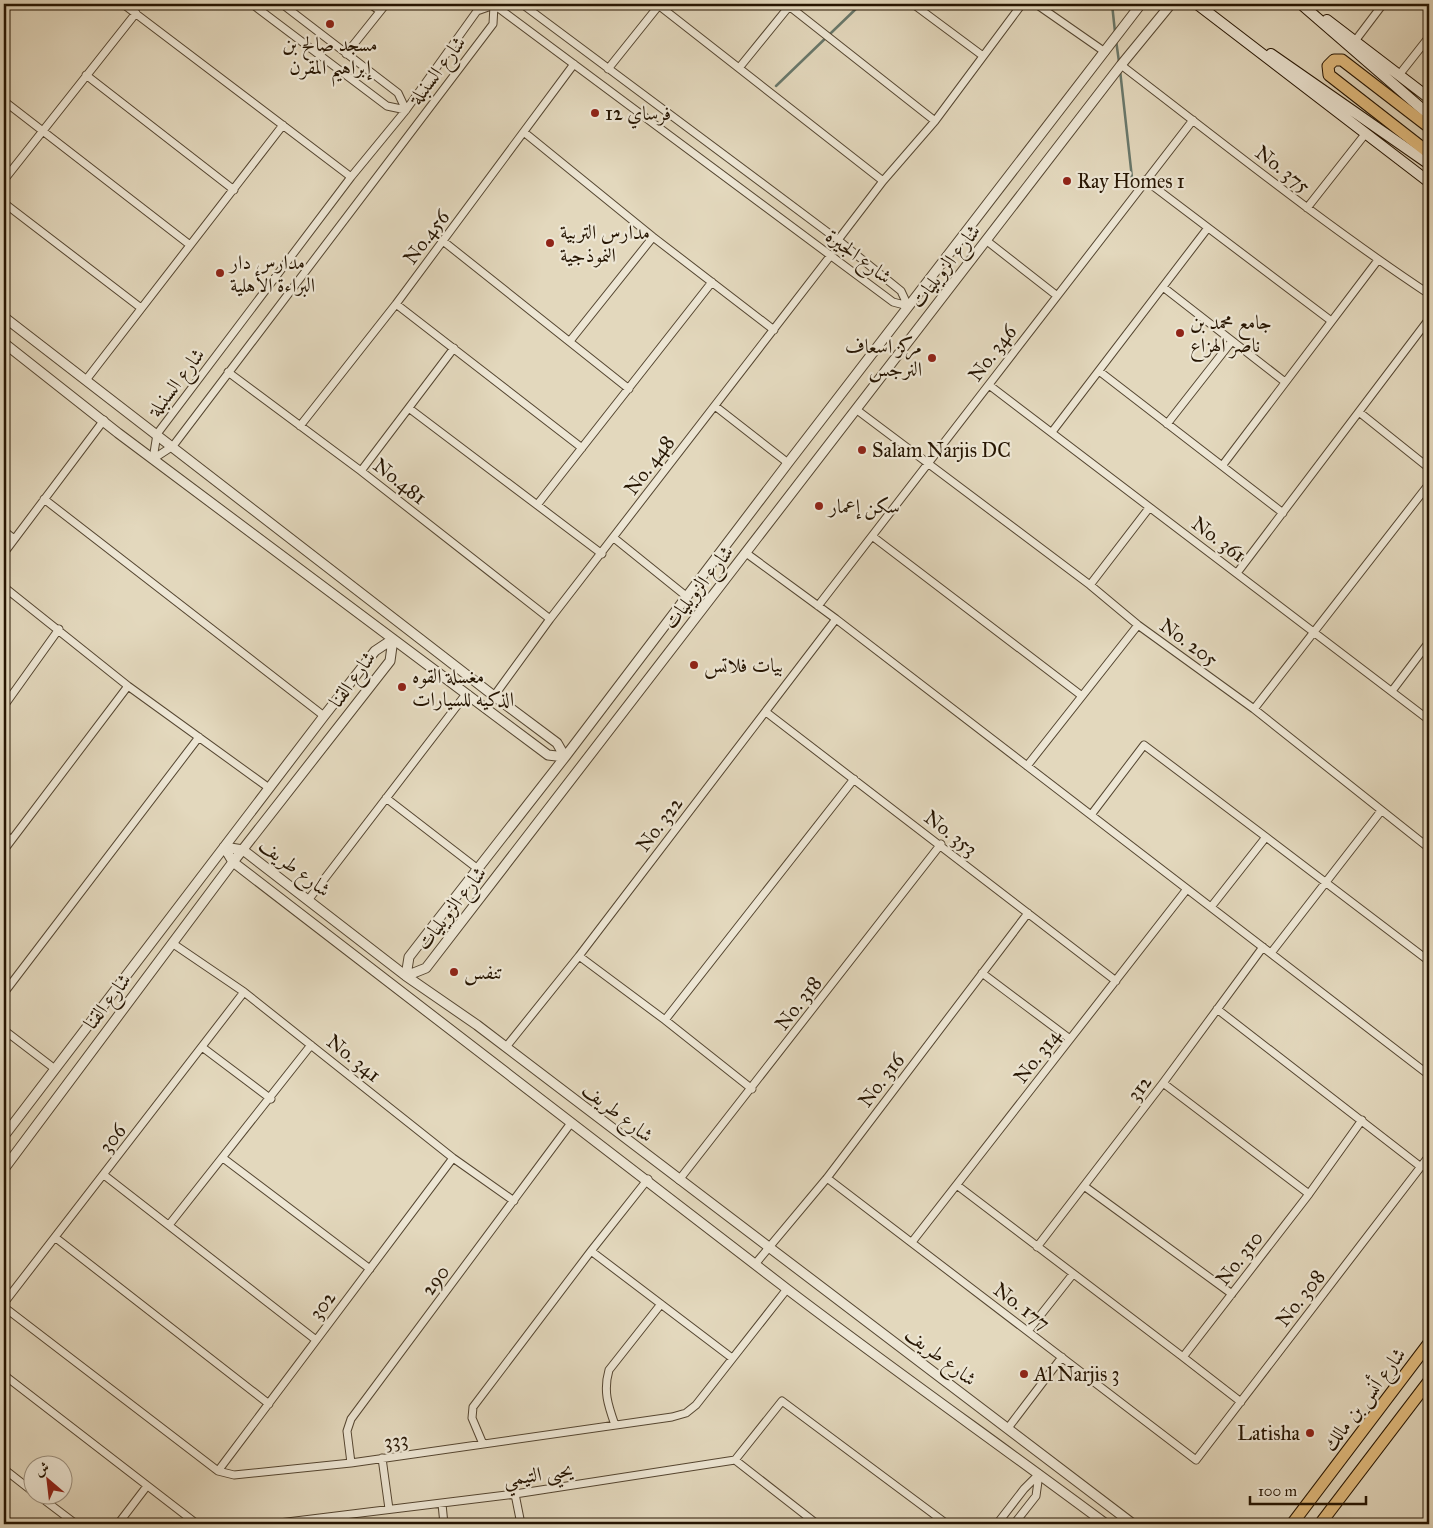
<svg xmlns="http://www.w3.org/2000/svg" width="1433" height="1528" viewBox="0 0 1433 1528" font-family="'IM FELL Great Primer',Amiri,serif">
  <rect width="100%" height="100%" fill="#e3d8bd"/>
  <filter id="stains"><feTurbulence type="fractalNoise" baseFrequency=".004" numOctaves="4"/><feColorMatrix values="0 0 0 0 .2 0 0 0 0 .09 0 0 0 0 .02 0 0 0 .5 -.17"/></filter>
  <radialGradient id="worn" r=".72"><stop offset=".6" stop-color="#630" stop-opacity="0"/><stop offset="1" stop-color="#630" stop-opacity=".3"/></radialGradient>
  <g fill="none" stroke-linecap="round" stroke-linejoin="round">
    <path stroke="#69786b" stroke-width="2.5" d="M1112,4L1115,32
      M1116,40L1119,62
      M1120,70L1132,178
      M776,86L861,4"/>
    <g stroke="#554631" stroke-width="9">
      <path id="minor" d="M123,4L351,177
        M252,4L387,106L406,110
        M282,4L398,93L406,110
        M370,4L380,11
        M493,4L893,302L908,306
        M522,4L838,240L901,291L908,306
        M657,4L883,181
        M913,4L983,56
        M1036,4L1105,52
        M494,5L493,24L173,446L153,459L157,434L351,177L406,110L477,11Z
        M789,6L935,121
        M1355,41L1383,4
        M346,54L386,4
        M1121,65C1223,143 1322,223 1429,294
        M739,68L791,4
        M608,69L660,4
        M86,75L234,190
        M1399,75L1429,37
        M4,101L190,245
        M525,133L653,237L774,330
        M4,180L136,13
        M1145,180L1330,320
        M4,203L141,308
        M1307,208L1366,133
        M838,240L883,181L935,121L1022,4
        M443,241L629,389
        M987,241L1056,295
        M1163,287L1285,382
        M396,304L582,448
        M570,341L653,237
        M1099,371L1283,513
        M228,372L361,471L550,619
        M86,380L283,125
        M989,385L1429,720
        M715,406L788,463
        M410,409L602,554
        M857,410L1090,585L1138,625L1254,709L1429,848
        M1359,412L1429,468
        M1167,424L1232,341
        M300,426L396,304L574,64
        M1052,432L1207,229
        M1222,466L1378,260
        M361,471L454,348
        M44,499L324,716
        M537,505L712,282
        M4,531L14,539
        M872,536L1082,696
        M614,538L686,596
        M4,553L104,420
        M746,553L836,619L1429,1075
        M1237,573L1429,319
        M1090,585L1149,508
        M4,587L128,686L269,788
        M818,606L1193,120
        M1392,691L1429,642
        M494,696L550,619L831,255
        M4,706L59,629
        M1254,709L1429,484
        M766,712L1116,981
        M1027,766L1138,625
        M386,798L478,869
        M1091,815L1144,745L1266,837L1211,907
        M4,834L11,840
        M1266,837L1429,961
        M4,850L128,686
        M309,899L466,694
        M172,943L244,992L453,1158L514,1201
        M1271,953L1381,811
        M579,956L665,1020L752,1089
        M982,973L1070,1039
        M4,993L199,737
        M1217,1009L1421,1167
        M665,1020L854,779
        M4,1030L55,1069
        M202,1047L271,1099
        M506,1047L579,956L836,619
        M1163,1083L1309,1194
        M223,1158L370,1269
        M104,1175L316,1340
        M827,1178L1196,1460L1429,1156
        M679,1180L941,844
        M958,1186L1183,1357
        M1084,1186L1232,1294
        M169,1225L311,1045
        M56,1238L269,1404
        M912,1242L1187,889
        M1037,1247L1163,1083L1263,947
        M591,1251L732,1358
        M756,1263L827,1178L1028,913
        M4,1303L244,992
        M4,1307L218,1471L234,1475L351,1463L672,1417L686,1413L696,1405L787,1289
        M1028,1331L1073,1274
        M4,1375L197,1524
        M1241,1402L1183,1357L1309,1194L1362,1120
        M615,1425C608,1405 603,1391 609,1370L661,1304
        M1008,1428L1062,1357
        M483,1444L472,1418L473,1407L591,1251L648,1179
        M382,1458L389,1509
        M735,1460L817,1524
        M351,1463L347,1431L351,1419L571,1123
        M4,1469L32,1491
        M218,1471L453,1158
        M515,1494L521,1524
        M39,1496L76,1524
        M442,1504L444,1524
        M118,1524L147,1486
        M271,1524L515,1494L735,1460L782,1401L947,1524
        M997,1524L1024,1489L1039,1474L1036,1496L1014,1524"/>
    </g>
    <g stroke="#554631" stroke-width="11">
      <path id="tertiary" d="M4,317L494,696L557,743L565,757
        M4,343L118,433L548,755L565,757
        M224,847L243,850L406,976L477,1025L1133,1524
        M224,847L233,862C417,1005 603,1146 787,1289C892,1369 1000,1445 1106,1524
        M406,976L426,968L1121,65L1171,4
        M406,976L409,957L426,935L565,757L788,463L1141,4
        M4,1136L324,716L375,651L393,639
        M4,1169L233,862L390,661L393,639"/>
    </g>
    <g stroke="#261502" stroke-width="12">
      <path id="secondary" d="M1197,4L1429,182
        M1301,4L1429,115
        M1327,20L1429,98
        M1271,54L1429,164"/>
    </g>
    <g stroke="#261502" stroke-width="13">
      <path id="primary" d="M1429,127L1342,60H1334L1328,66L1329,75L1429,153
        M1292,1524L1429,1343
        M1320,1524L1429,1381"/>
    </g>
    <use href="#minor" stroke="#ede6d4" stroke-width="7"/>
    <use href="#tertiary" stroke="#ede6d4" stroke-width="9"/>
    <use href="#secondary" stroke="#ede6d4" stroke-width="10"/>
    <use href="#primary" stroke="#e2bc7e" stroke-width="11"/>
  </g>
  <g fill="#8f2418" stroke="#ede6d4" stroke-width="2">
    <circle cx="330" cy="24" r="5"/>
    <circle cx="595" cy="113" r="5"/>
    <circle cx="1067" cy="181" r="5"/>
    <circle cx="550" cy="243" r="5"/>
    <circle cx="220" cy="273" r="5"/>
    <circle cx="1180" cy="333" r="5"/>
    <circle cx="932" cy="358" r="5"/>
    <circle cx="862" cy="450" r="5"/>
    <circle cx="819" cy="506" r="5"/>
    <circle cx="694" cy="665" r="5"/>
    <circle cx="402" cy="687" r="5"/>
    <circle cx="454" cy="972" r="5"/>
    <circle cx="1024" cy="1374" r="5"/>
    <circle cx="1310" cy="1433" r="5"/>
  </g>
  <g text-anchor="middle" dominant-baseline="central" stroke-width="4.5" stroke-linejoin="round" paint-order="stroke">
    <g font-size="20" fill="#261502" stroke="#ede6d4" text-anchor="start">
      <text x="330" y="44" text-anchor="middle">مسجد صالح بن<tspan x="330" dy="23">إبراهيم المقرن</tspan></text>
      <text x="605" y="113">فرساي 12</text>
      <text x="1077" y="181">Ray Homes 1</text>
      <text x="560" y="232">مدارس التربية<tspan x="560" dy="23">النموذجية</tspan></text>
      <text x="230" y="262">مدارس دار<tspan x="230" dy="23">البراءة الأهلية</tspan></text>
      <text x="1190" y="322">جامع محمد بن<tspan x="1190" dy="23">ناصر الهزاع</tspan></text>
      <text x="922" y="346" text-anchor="end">مركز اسعاف<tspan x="922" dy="23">النرجس</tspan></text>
      <text x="872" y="450">Salam Narjis DC</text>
      <text x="829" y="506">سكن إعمار</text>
      <text x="704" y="665">بيات فلاتس</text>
      <text x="412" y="676">مغسلة القوه<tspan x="412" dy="23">الذكيه للسيارات</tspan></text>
      <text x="464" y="972">تنفس</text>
      <text x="1034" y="1374">Al Narjis 3</text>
      <text x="1300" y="1433" text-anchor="end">Latisha</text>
    </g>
    <g font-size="20" fill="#261502" stroke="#ede6d4">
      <text transform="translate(437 70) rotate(-53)">شارع السنبلة</text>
      <text transform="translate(1283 169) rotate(38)">No. 375</text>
      <text transform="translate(426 237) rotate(-53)">No.456</text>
      <text transform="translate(859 256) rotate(37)">شارع الجيرة</text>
      <text transform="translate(945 266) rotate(-52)">شارع الزويليات</text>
      <text transform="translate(992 353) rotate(-53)">No. 346</text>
      <text transform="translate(176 382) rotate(-53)">شارع السنبلة</text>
      <text transform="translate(649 465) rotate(-53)">No. 448</text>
      <text transform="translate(400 481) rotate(38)">No.481</text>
      <text transform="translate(1219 539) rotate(37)">No. 361</text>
      <text transform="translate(698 587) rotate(-52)">شارع الزويليات</text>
      <text transform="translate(1189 642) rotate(36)">No. 205</text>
      <text transform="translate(352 679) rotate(-54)">شارع القنا</text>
      <text transform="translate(659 824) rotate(-53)">No. 322</text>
      <text transform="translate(951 833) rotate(38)">No. 353</text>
      <text transform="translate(295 867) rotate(37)">شارع طريف</text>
      <text transform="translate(451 908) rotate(-52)">شارع الزويليات</text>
      <text transform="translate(107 1001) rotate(-53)">شارع القنا</text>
      <text transform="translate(798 1003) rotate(-52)">No. 318</text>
      <text transform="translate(1037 1056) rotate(-52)">No. 314</text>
      <text transform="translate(354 1058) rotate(39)">No. 341</text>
      <text transform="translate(881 1080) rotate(-53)">No. 316</text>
      <text transform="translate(1139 1088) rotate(-53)">312</text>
      <text transform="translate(618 1112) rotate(38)">شارع طريف</text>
      <text transform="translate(112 1138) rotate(-53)">306</text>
      <text transform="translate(1239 1258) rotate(-52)">No. 310</text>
      <text transform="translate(435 1280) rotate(-53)">290</text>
      <text transform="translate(1300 1298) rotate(-52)">No. 308</text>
      <text transform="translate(322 1305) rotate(-53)">302</text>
      <text transform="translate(1022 1306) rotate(37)">No. 177</text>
      <text transform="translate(941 1356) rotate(37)">شارع طريف</text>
      <text transform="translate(1364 1399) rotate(-53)">شارع أنس بن مالك</text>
      <text transform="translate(396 1440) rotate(-8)">333</text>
      <text transform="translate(538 1474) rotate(-8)">يحيى التيمي</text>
    </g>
  </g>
  <rect width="1433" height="1528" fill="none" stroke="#e3d8bd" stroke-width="20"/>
  <rect x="5" y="5" width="1423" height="1518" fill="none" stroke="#261502" stroke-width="2.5"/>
  <rect x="10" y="10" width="1413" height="1508" fill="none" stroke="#261502"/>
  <g transform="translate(48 1480) rotate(332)"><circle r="24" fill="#ede6d4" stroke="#9d9280"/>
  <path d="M0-4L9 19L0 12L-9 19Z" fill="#8f2418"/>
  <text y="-8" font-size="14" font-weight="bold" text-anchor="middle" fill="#261502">ش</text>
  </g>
  <path d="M1250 1496v8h116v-8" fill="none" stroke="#261502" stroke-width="2.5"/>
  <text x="1258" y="1496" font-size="15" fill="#261502" stroke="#ede6d4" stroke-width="4" paint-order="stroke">100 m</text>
  <rect width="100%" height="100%" filter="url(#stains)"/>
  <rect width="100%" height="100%" fill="url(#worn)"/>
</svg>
